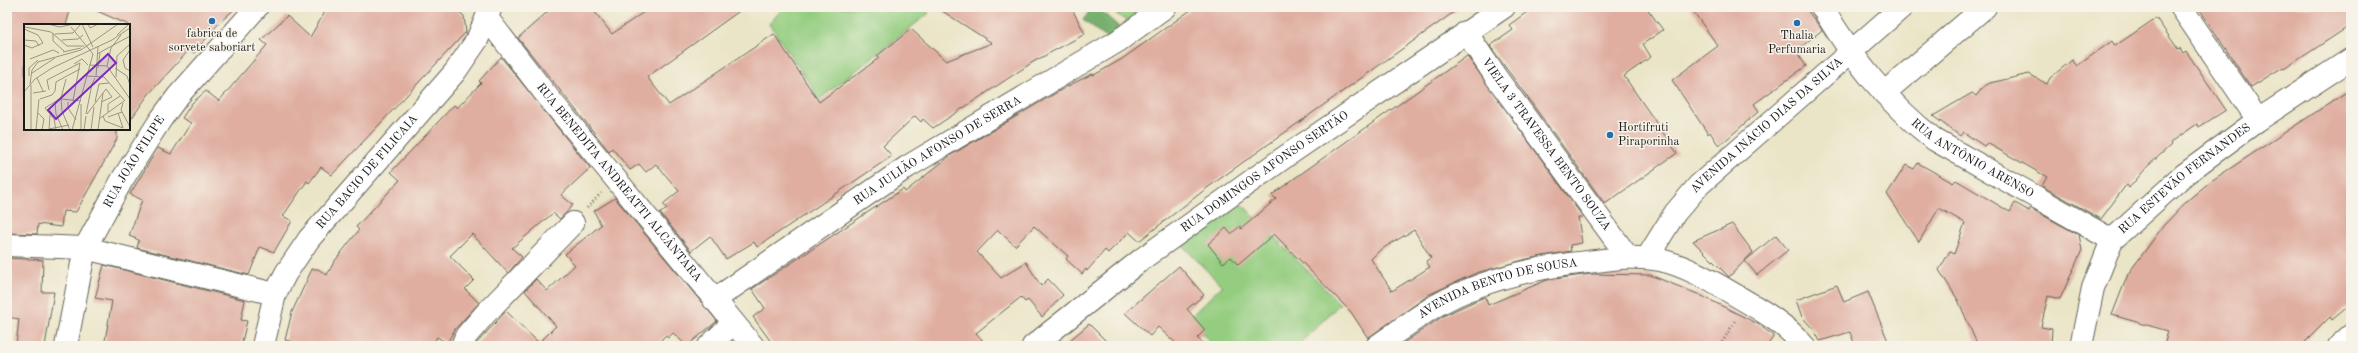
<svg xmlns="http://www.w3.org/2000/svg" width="2358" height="353" viewBox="0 0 2358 353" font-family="'Old Standard TT',serif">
  <rect width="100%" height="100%" fill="#f7f3e8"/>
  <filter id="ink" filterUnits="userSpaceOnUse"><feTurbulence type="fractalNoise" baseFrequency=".025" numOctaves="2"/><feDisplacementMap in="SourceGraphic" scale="8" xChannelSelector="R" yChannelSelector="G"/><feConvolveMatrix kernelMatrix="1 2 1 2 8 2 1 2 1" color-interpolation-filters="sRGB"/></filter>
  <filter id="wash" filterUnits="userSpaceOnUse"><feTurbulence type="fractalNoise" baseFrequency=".012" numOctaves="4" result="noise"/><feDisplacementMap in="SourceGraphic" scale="16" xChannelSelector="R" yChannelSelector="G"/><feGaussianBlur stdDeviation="0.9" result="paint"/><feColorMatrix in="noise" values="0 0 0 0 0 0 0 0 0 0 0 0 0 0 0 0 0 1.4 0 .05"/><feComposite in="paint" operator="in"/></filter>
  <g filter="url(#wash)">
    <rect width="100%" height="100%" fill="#ebe5c8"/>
    <path fill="#94cd80" stroke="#58744e" d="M784,7H920L929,13L728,171L730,149L815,91L769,24Z
      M1107,7H1155L1132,25Z
      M1234,196L1340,304L1297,346H1214L1188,319L1222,286L1183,246Z"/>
    <path fill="#77b06e" stroke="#4a6645" d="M1093,7H1097L1121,29L1109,40L1083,20Z"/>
    <g id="blocks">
      <path fill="#dfaea0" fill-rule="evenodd" d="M21,7H71L66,25H25V129H117V139L76,212L63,211L61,227L38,224L37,234L7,233V9H21Z
        M88,7H237L220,22L194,53L189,50L148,95L129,122V25Z
        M328,7H454L464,16L466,32L332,175L321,167L309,183L307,181L283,216L292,221L274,252L260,247L249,275L137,248L139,240L129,236L142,200L130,194L158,148L171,154L191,123L182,118L192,103L206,91L219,101L267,45L261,40L287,16L310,37Z
        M553,7H591L612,34L651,7H745L647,77L669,105L774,34L819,102L879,58L877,56L911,29L946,61L992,43L936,7H1071L1085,34L1033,62L933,128L923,119L921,122L915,116L883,146L892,156L757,247L754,242L726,259L710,236L691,251L660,213L667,209L663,204L679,191L656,164L646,172L639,164L630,170L612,148L609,151L518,38Z
        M1195,7H1461L1207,188L1139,241L1129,232L1108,253L1105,250L1087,271L1086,269L1082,274L1066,259L1068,256L1034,226L1015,246L998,230L977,252L1001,278L1026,262L1041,286L1048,279L1063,295L1042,317L1028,300L1025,302L1021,297L976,333L987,346H774L753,317L765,308L752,289L903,189L905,192L951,155L1066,87L1092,74L1094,75L1122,59Z
        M1534,7H1646L1663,30L1643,44L1651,57L1624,76L1677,153L1605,204L1490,46L1513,30L1509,25Z
        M1690,7H1805L1822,30L1796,51L1806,66L1754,104L1759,111L1719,146L1710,132L1708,134L1672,80L1718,46Z
        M2198,7H2351V25L2284,69L2283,67L2251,87Z
        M2156,18L2178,49L2180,48L2183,53L2186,51L2226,110L2199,127L2197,124L2170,143L2171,145L2148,166L2129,188L2126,185L2101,219L2042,186L2047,177L1987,143L1984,146L1963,132L1960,136L1933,116L1972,93L1976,96L1983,87L1990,83L2029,74L2047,84L2050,78L2072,60L2077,66L2112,41L2115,46Z
        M1467,56L1583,217H1578L1582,243L1570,245L1571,251L1527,259L1476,273L1430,294L1368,338L1351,312L1274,234L1238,265L1231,257L1223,263L1208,244L1226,228L1231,234L1240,226L1241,229L1276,199L1272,195L1288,183ZM1414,230L1431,258L1426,261L1430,267L1392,291L1371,259L1380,250Z
        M501,57L590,168L561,195L573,205L560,219L553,213L512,248L522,257L508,273L472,234L450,256L474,280L465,289L479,303L455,329L447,343L437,337L432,346H297L298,343L285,340L292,312L312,269H318L327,275L334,262L359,230L356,227L400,180L391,172L454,105L457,108L481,83L479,81Z
        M2351,89V304L2332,320L2330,317L2301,346H2164L2168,331L2112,315L2128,274L2164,225L2188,200L2211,181Z
        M1918,163L1953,183L1956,180L2010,212L2015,203L2029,211L2030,208L2079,235L2082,250L2060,299L2048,296L2041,327L2052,329L2051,346H1978L1958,300L1939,270L1950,251L1954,254L1965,223L1939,208L1919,242L1887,194L1906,165L1914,169Z
        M615,198L717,321L687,346L673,333L668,338L666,335L655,346H479L476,344L506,311L539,343L556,326L525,291L536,279L547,291L575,265L565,254L601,225L594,211Z
        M1732,224L1753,252L1729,277L1693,241Z
        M1776,235L1788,250L1757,275L1745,261Z
        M7,258L43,260L42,292H54L45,346H16L19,319L7,317L10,291H7Z
        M104,265L245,300L241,320L247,321L241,346H202L188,344L187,346H104L112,301L95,298Z
        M1179,266L1204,295L1187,309L1205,330L1197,338L1207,346H1179L1158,327L1150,336L1125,313Z
        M1590,274L1650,275L1700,295L1758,324L1774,336L1767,346H1399L1443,316L1477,300L1485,297L1488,305L1547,280Z
        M1837,285L1844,302L1868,292L1888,341L1874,346H1855L1850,332L1820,341L1814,330L1802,317L1796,300Z
        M1089,324L1111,346H1063Z"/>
    </g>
  </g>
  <g filter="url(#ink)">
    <use href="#blocks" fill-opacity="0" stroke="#646258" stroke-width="1"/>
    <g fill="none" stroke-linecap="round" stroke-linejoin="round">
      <g stroke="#646258" stroke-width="24">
        <g id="minor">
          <path id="s1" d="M1822,7C1854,60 1886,102 1935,140L2112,240"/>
          <path d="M2181,7L2258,120"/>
          <path id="s2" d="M487,18L544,92L753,346"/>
          <path id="s3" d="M1466,32L1496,77L1628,257"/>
          <path d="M1884,93L1985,7"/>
          <path d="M7,245L85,248L275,294"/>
          <path id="s4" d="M1647,258L1675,213L1699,185L1902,7"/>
          <path id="s5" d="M714,300L907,167L1118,41L1165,7"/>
          <path id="s6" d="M66,346L85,248L122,180L161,119L178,96L257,7"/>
          <path id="s7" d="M263,346L275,294L286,273L309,239L455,72L477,40L491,7"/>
          <path d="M462,346L466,336L486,313L573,223"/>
          <path d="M709,346L733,323"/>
          <path id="s8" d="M1033,346L1142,259L1282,159L1504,7"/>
          <path id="s9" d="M1377,346C1397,332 1417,317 1437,305C1483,279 1536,267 1588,262C1612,259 1635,255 1660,260C1687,266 1713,282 1737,296C1761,310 1786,324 1804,346"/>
          <path id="s10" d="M2081,346L2093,288L2112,240L2185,174L2258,120L2351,59"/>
          <path d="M2339,346L2351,335"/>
        </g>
      </g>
      <path stroke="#646258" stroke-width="2.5" stroke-dasharray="1 3" stroke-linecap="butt" d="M587,208L601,193
        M1720,346L1736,319"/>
      <use href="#minor" stroke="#fff" stroke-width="22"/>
    </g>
  </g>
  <g fill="#1f6fb2" stroke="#f7f3e8" stroke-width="1.5">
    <circle cx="212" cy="21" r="4"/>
    <circle cx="1797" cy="23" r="4"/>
    <circle cx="1610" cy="135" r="4"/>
  </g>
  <g text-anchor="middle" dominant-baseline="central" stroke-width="3" stroke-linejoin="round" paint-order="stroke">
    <g font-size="12" fill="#1c1c1c" stroke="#f7f3e8">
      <text x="212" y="34">fabrica de<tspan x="212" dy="14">sorvete saboriart</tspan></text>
      <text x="1797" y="36">Thalia<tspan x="1797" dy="14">Perfumaria</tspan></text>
      <text x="1618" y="128" text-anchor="start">Hortifruti<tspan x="1618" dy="14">Piraporinha</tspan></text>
    </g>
    <g font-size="12" fill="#1c1c1c" stroke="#f7f3e8">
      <text stroke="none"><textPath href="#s4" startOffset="180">AVENIDA INÁCIO DIAS DA SILVA</textPath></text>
      <text stroke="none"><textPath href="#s3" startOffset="138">VIELA 3 TRAVESSA BENTO SOUZA</textPath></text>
      <text stroke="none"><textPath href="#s5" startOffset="269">RUA JULIÃO AFONSO DE SERRA</textPath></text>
      <text stroke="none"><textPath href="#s1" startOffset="217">RUA ANTÔNIO ARENSO</textPath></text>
      <text stroke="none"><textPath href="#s6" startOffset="199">RUA JOÃO FILIPE</textPath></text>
      <text stroke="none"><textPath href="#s7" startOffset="207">RUA BACIO DE FILICAIA</textPath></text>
      <text stroke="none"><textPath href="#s8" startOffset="290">RUA DOMINGOS AFONSO SERTÃO</textPath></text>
      <text stroke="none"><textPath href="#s10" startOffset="206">RUA ESTEVÃO FERNANDES</textPath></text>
      <text stroke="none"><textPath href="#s2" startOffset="211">RUA BENEDITA ANDREATTI ALCÂNTARA</textPath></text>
      <text stroke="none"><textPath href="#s9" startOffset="136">AVENIDA BENTO DE SOUSA</textPath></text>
    </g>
  </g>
  <g transform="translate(24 24)">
    <rect width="106" height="106" fill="#ebe5c8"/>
    <path fill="none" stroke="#989583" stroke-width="1" d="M24,0L36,3L50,0M58,0L69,23M64,0L66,4L74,0M1,3L27,8L43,22H60M47,3L69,30L48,106M0,5L14,11L19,19L8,24L0,21M29,9V17L40,27M31,10L49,9L57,0M93,11L105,0M97,11L87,24L83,42L106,75M0,16L12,17L15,22M38,16L54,15L59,11M106,26L99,36L101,44L106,47M39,28L57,24M73,30L106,12M6,35L29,26L35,29M50,40L58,35L64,41M65,41L83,42M74,44L76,29M91,44L103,52L106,61M8,49L31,34M5,52V44L14,36M62,52L80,53L101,77M41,53L56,45M72,53L74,22M92,53L93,32L106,20M13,54L19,67M42,55L37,74L38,87L46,106M6,60L8,46L14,38L57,26L94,0M7,61V106M25,66L23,56L56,39L49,77M0,68L11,55L28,44L88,16L106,4M9,69L22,67M16,75L28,71L31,67L32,58L41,53M37,75L57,77M31,78L32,90L39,106M44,78V84L52,96M71,78L75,60L85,59M99,79L97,86L106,103M84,88V80L96,72M14,89L20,95L18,106M94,89L99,104M62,90L68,60L71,54M63,90L82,65L88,73L77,78M79,92L81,97L99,104M84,93L98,88M75,95L100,77M25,105L45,101M12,106L15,75M25,106L26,91M32,106L30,95L21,84L37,74M57,106V80M60,106L62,92M67,106L70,83M74,106L79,69"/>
    <path fill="#7b2cbf" fill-opacity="0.15" stroke="#7b2cbf" stroke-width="2" d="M84,30L92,39L32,95L24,86Z"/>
    <rect width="106" height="106" fill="none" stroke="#1c1c1c" stroke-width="2"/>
  </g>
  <rect width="2358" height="353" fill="none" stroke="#f7f3e8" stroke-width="24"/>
</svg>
